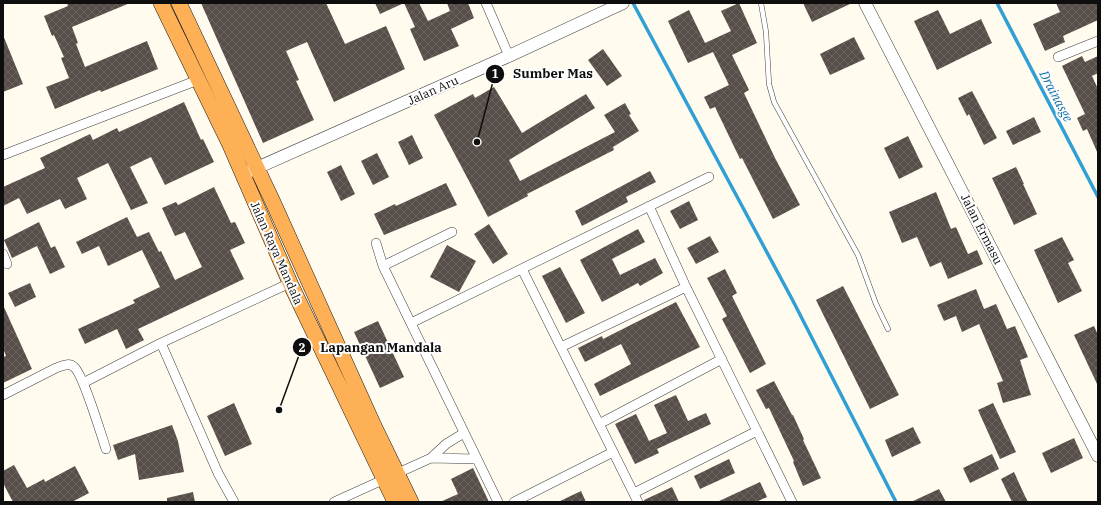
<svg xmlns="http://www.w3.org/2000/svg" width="1101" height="505" viewBox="0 0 1101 505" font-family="'IBM Plex Serif',serif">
  <defs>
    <pattern id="building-cross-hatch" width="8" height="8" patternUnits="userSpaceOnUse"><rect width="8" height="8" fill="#574e49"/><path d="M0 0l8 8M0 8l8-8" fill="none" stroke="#6a635f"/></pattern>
  </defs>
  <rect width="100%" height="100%" fill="#fffbee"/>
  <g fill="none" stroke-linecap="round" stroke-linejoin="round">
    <path stroke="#319fd6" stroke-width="3.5" d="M633,3L792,299L896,502
      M997,3L1098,197"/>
  </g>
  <path fill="url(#building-cross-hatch)" d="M67,3H130L72,27L78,43L76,44L85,67L147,41L158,69L101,92L100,90L55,109L46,87L69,78L61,58L64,57L54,35L52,36L44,16L68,6Z
    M201,3H326L345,44L386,26L405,69L334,102L307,42L286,51L299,80L296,81L314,120L263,143Z
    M375,3H419L428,21L450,11L447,3H468L474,18L451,29L459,46L424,61L410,29L415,27L404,3L380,14Z
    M739,3L757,43L732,55L749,90L744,93L775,158L800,205L773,219L742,158L740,159L715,107L710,109L704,97L729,85L713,52L688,63L668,21L689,10L705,43L731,31L721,11Z
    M803,3H852L812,22Z
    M1056,3H1098V20L1063,36L1065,42L1045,51L1033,24L1060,12Z
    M938,10L950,34L981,19L992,43L937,70L914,21Z
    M3,35L23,84L3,92Z
    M854,37L865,59L830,75L820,54Z
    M603,49L622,76L607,86L588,60Z
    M1082,56L1085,62L1098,56V73L1092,76L1098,89V154L1087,129L1083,131L1077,118L1085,114L1062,66Z
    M494,87L522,133L586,94L595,108L509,160L520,181L615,132L604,115L625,103L631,114L629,115L639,131L613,147L614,150L527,194L528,196L488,217L434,115L473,94L475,98Z
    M972,91L997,138L984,145L969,114L967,116L958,98Z
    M184,102L201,140L203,139L214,162L165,185L151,157L130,167L148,203L131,210L108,163L77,178L87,199L65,209L60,199L27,214L19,198L3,206V187L45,168L40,158L90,134L93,140L117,128L119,132Z
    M1034,117L1041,132L1013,145L1006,131Z
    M412,135L423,158L409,165L398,142Z
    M908,136L923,167L899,179L884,148Z
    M377,153L389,177L373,185L361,161Z
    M341,165L355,194L341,201L327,172Z
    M1016,167L1024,184H1023L1037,214L1014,225L992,178Z
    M650,171L656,182L626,197L628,202L582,226L575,211Z
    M446,183L457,205L384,235L374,214L395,204L396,206Z
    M214,187L231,223L235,222L245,243L230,250L244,279L138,329L144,340L126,349L117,329L85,344L78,329L135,303L133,300L160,287L142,250L108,266L99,246L82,254L76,242L127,217L137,237L149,232L159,252L161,251L175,280L202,267L185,232L175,236L162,208L176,202L178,205Z
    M936,192L951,229L956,227L968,254L977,250L983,264L948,279L941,262L930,267L917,237L902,243L889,212Z
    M689,201L698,220L680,229L670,211Z
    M39,222L51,248L55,246L65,267L50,274L37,246L12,258L4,240Z
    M489,224L508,254L493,264L474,234Z
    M638,229L645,242L612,259L620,275L655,258L663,273L640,286L638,283L602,302L580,260Z
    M710,236L719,252L696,264L687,248Z
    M1062,237L1074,260L1068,263L1082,291L1058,303L1034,250Z
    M447,245L476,261L459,292L430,277Z
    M560,267L585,313L566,323L542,276Z
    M725,269L737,293L732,296L766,364L750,373L722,319L727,316L707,278Z
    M30,283L36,297L15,307L8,293Z
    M843,286L899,395L870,409L816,300Z
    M976,289L984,309L996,304L1007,329L1015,326L1028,357L1020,360L1031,395L1003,403L997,383L1003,381L979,324L962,332L956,316L944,321L937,305Z
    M676,302L700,347L600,396L594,384L631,364L621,344L585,362L578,348L602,336L603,339Z
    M3,305L32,369L3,383V357L6,356L3,348Z
    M378,321L404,377L380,388L354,332Z
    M1094,326L1098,335V386L1074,335Z
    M774,381L792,415H793L804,439L803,440L821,478L803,486L793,462L794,461L769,408L766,409L756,390Z
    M676,395L688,421L706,413L711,424L657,449L659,453L635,464L615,424L636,414L649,441L667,433L654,405Z
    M234,403L252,444L225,456L207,416Z
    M993,403L1016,452L1000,459L978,410Z
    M172,425L178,441L184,472L139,480L135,454L118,460L113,445Z
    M913,427L921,443L892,457L885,440Z
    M1074,438L1083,458L1051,473L1042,453Z
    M992,454L999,469L970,483L963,468Z
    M729,459L735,473L700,489L694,476Z
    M14,465L27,488L44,479L45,482L75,466L89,493L72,502H13L3,483V471Z
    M473,468L489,502H440L458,494L451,479Z
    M1014,472L1024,494L1028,502H1012L1001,479Z
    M760,482L767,497L756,502H717Z
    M672,487L679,502H644V500Z
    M939,489L946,502H911Z
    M581,491L586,502H558Z
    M193,492L195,502H167V498Z"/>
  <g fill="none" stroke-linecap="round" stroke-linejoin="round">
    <g stroke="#414141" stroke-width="5.5">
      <path id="service" d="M761,3L766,32L769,84L774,102L858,255L876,304L888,329"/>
    </g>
    <g stroke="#414141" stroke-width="10">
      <path id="minor" d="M486,3L509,56
        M1058,57L1098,41
        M3,155L198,80
        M649,206L686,287L792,502
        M376,243L383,266L498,502
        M3,254L7,264
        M383,266L452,232
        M522,269L638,502
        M411,323L709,177
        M161,343L218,473L234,502
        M561,347L686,287
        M83,383L161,343L290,283
        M3,395L56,368C62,366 69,362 74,367C83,374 101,434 106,449
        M599,424L722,359
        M431,458L446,444L464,433
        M634,493L757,431
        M334,502L431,458L477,459
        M514,502L613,452"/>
    </g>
    <g stroke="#414141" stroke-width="13">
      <path id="tertiary" d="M865,3L1098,456
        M250,171L509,56L623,3"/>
    </g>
    <g stroke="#1f1f1f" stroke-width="16">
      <path id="trunk" d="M161,3L230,145L291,285L395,502
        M179,3L272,200L374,426L411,502"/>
    </g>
    <use href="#service" stroke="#fff" stroke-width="4.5"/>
    <use href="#minor" stroke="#fff" stroke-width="9"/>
    <use href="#tertiary" stroke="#fff" stroke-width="12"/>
    <use href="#trunk" stroke="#feb056" stroke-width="15"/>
  </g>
  <g text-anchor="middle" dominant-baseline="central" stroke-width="4" stroke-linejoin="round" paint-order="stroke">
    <g font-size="12" fill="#0e0e0e" stroke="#fff">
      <text transform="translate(433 90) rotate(-24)">Jalan Aru</text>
      <text transform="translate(982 229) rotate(63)">Jalan Ermasu</text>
      <text transform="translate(277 253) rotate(66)">Jalan Raya Mandala</text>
    </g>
    <g font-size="13" font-style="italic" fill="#0e6fa8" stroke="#fff">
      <text transform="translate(1056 96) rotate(62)">Drainasge</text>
    </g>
  </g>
  <path fill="none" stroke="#0e0e0e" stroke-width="1.5" d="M477 142L495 74M279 410L302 347"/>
  <g fill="#0e0e0e" stroke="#fff" stroke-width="1.5">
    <circle cx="477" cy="142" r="4"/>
    <circle cx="279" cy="410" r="4"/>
    <circle cx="495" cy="74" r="10"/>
    <circle cx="302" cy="347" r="10"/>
  </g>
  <g font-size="12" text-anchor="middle" font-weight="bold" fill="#fff">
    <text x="495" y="78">1</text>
    <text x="302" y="352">2</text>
  </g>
  <g font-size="13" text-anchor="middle" font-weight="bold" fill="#0e0e0e" stroke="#fff" stroke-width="4" stroke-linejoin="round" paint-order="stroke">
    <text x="553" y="78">Sumber Mas</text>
    <text x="381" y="352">Lapangan Mandala</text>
  </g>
  <rect width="1101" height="505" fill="none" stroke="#0e0e0e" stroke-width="8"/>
</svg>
